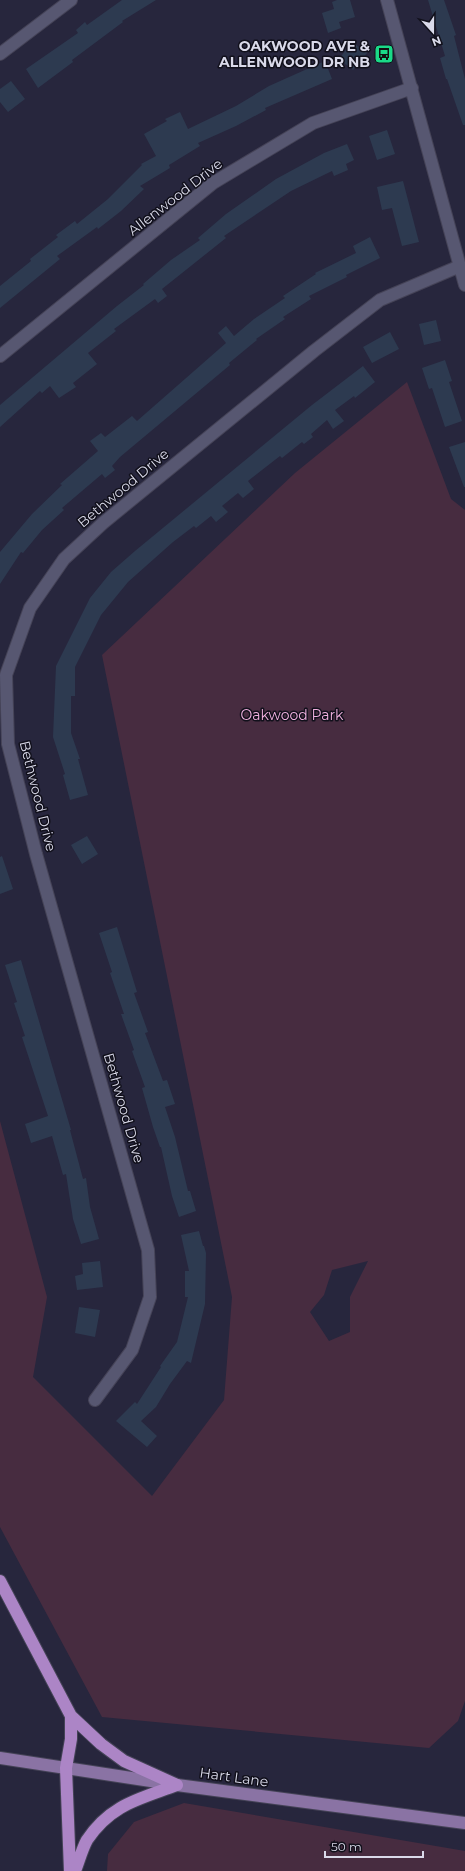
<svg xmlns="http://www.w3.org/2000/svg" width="465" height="1871" viewBox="0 0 465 1871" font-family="Montserrat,sans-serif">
  <rect width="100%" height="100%" fill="#27263d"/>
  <path fill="#472c40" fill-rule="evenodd" d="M407,382L451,499L465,510V1701L458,1721L429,1748L102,1717L0,1527V1121L47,1297L33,1377L152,1496L224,1400L232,1297L102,655L295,473ZM368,1261L350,1297V1332L329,1341L310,1312L324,1295L332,1270Z
    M184,1803L465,1851V1871H107L108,1854L134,1822Z"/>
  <path fill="#2d3a50" d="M122,0H156L122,21L123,22L72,60L73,62L38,88L26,69L78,33L76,30L85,22L87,25Z
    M337,0H350L355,17L339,22L341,28L328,33L322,13L334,9L332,2Z
    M428,0H444L456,35L454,36L465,79V125H463L447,79H446L440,58L445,56Z
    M352,42L367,53L353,70L339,59Z
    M325,61L332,79L265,108L266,110L236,126L198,143L200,146L169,165L170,168L140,186L144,189L121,211L98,229L97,227L57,256L60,259L0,308V286L31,261L30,259L58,237L56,235L75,221L77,224L108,199L142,165L141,164L156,156L144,134L167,121L165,119L180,112L188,129L236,106L269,86Z
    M11,81L25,99L8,112L0,102V89Z
    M387,130L395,154L377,160L369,136Z
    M347,144L354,160L346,164L348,170L334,176L332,171L291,191L224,236L226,238L162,289L167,296L158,303L155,299L114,329L116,331L88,353L97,364L73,383L76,387L59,398L50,386L42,393L40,391L0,427V405L117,306L144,285L143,284L171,260L200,240L198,238L226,214L276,179L324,153Z
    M403,181L419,242L402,246L392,208L382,210L377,187Z
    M370,237L380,258L346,275L347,277L309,296L311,299L283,317L285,319L256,339L257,340L229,363L230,365L120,457L112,466L115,470L105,478L102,474L62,508L64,510L42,530L23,553L21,552L0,584V552L32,514L62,485L60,484L98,451L90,441L101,433L105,437L132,416L137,421L226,343L218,333L226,326L234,336L254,319L285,298L283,296L316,274L315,273L356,253L353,246Z
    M436,320L441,341L424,345L419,324Z
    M390,332L399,349L372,363L363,347Z
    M445,360L452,381L449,382L462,421L445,427L432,388L429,389L422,368Z
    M363,366L375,382L355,398L354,396L335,410L344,421L333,429L327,420L311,434L313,437L304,444L302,442L282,458L280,456L253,477L248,481L254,489L243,498L238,493L222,506L228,512L216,522L211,516L196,528L194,526L173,542L128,582L101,615L75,667V696H71V733L80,759H78L88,795L70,800L63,775L65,774L53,737L56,666L90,598L111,572L135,551L312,405Z
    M465,442V487H464L449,447Z
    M87,836L98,854L82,864L71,845Z
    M2,856L13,889L0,894V857Z
    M117,927L137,992L134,993L148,1032L145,1033L163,1081L167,1080L175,1104L165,1107L175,1137L188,1191H190L196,1211L179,1217L172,1196L161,1147H160L153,1127L142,1088L145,1087L132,1051L134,1050L121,1014H124L110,973L112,972L99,933Z
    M21,960L71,1130H70L83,1179L86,1178L90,1207L99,1239L81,1244L73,1219L66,1174L63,1175L52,1136L31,1143L25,1124L48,1116L22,1037L25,1036L14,1003L17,1002L5,965Z
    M199,1231L203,1246H204L206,1253L205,1304L191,1363L187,1361L170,1384L156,1407L141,1421L157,1436L147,1447L116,1421L135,1402L137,1404L161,1367L160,1366L177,1342L188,1297H185V1271H189L181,1235Z
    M100,1261L103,1287L77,1290L75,1276L83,1274L82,1263Z
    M79,1307L100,1310L95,1337L75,1333Z"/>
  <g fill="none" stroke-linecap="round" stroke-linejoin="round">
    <g stroke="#454357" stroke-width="14">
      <path id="minor" d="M387,0L465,285
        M0,54L71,0
        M0,356L213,183L313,123L412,88
        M95,1400L132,1350L150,1297L148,1250L36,854L8,744L6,675L30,608L64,559L103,523L314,351L380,300L460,266"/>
    </g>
    <g stroke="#454357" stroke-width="14">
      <path id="major" d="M0,1758L177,1785L465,1823"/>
    </g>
    <g stroke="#454357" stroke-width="14">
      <path id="highway" d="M0,1581L71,1716V1739L66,1768L70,1871
        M71,1716L101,1744L124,1761L177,1785
        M75,1871C79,1861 82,1849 87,1840C111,1804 140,1799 177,1785"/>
    </g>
    <use href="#minor" stroke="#575771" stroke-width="12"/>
    <use href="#major" stroke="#8a73a4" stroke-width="12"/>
    <use href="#highway" stroke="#ac85c6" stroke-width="12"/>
  </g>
  <defs>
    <g id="bus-square" transform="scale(1)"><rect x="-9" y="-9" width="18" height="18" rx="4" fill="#1ad988" stroke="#11101b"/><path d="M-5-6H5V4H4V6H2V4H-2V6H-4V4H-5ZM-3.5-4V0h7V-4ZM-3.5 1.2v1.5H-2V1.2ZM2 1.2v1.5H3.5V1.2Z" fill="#111"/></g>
  </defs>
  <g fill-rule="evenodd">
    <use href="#bus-square" x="384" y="54"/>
  </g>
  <g text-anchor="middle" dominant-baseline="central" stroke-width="3" stroke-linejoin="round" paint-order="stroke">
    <g font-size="14" font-weight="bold" fill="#dadaea" stroke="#11101b" text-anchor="end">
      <text x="370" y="46">OAKWOOD AVE &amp;<tspan x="370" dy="16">ALLENWOOD DR NB</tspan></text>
    </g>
    <g font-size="14" fill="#dadaea" stroke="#11101b">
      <text transform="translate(175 197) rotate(-38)">Allenwood Drive</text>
      <text transform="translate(123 488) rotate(-40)">Bethwood Drive</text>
      <text transform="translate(38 796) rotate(76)">Bethwood Drive</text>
      <text transform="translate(124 1108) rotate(74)">Bethwood Drive</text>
      <text transform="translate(234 1777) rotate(8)">Hart Lane</text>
    </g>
    <g font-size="14" fill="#f2b2e1" stroke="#11101b">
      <text x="292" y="715">Oakwood Park</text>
    </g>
  </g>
  <g transform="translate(433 32) rotate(159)" stroke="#11101b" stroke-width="3" paint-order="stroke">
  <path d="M0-3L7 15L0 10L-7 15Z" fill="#dadaea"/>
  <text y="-6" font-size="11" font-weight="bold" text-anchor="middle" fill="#dadaea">N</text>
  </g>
  <path d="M325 1851v6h98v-6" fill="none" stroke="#dadaea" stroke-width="2"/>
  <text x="331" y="1851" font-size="12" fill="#dadaea" stroke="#11101b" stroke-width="3" paint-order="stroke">50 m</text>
</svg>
